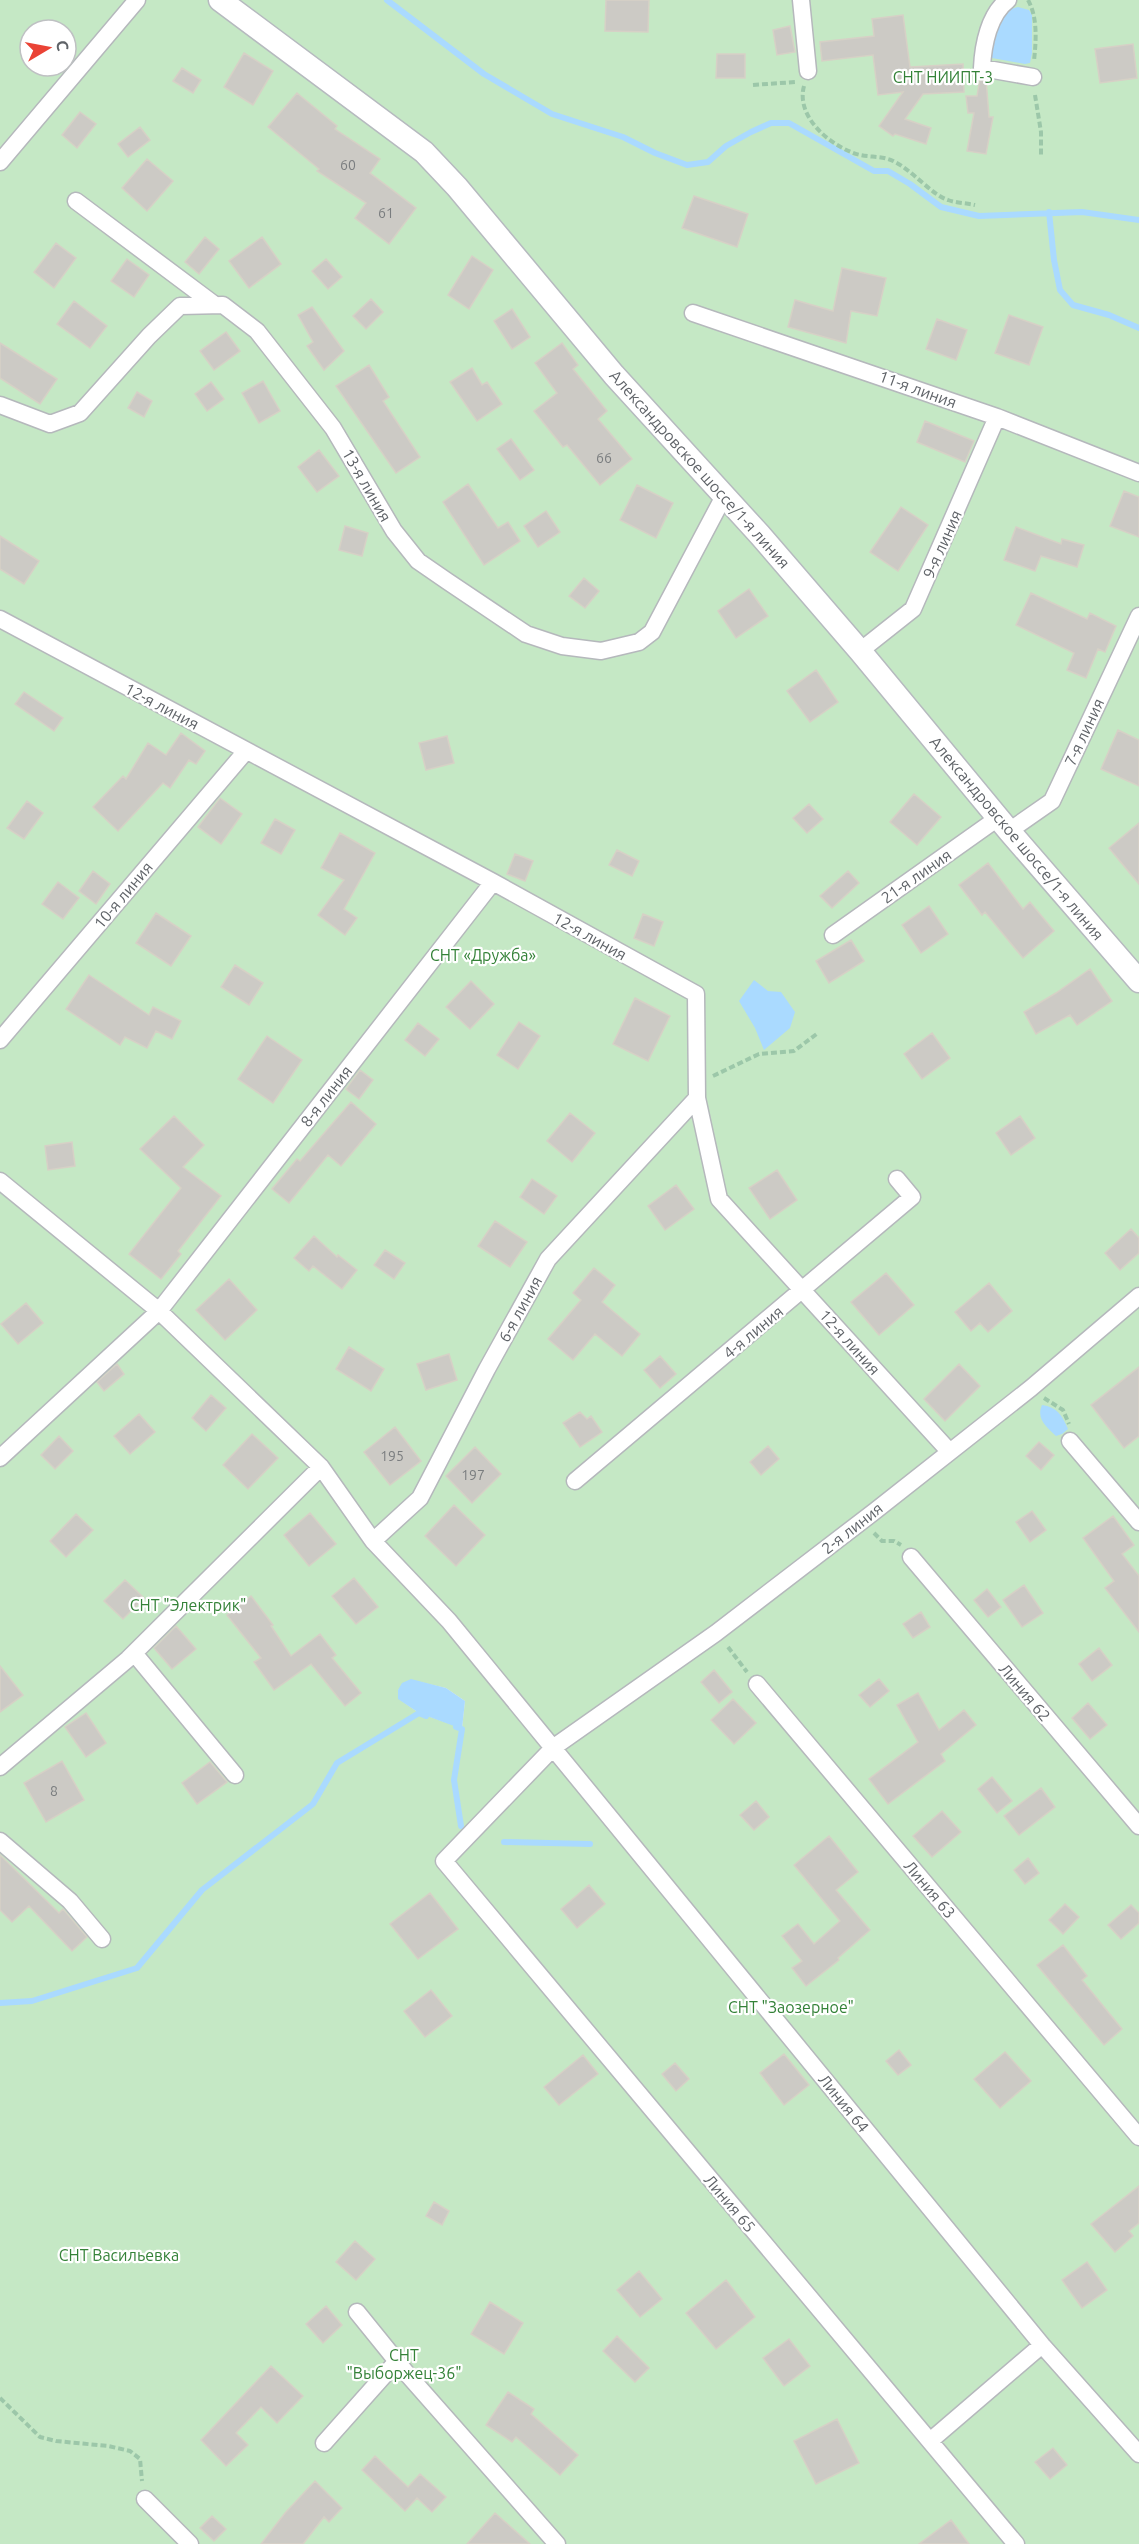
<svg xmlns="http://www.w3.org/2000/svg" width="1139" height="2544" viewBox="0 0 1139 2544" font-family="Ubuntu,sans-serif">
  <rect width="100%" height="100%" fill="#f1efe8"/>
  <path fill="#c5e8c5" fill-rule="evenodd" d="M0,0H1139V2544H0ZM30,30H66V66H30ZM411,1680L446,1688L465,1701L462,1728L419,1713L399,1699L398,1690Z"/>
  <path fill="#aadaff" d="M1018,7L1029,10L1032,15V53L1030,63L1025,64L992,58L990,44L1007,10Z
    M754,980L768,991L781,992L795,1012L790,1028L764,1050L755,1028L739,1001Z
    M1042,1405C1057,1407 1062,1415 1068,1429L1062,1434L1056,1436C1046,1426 1036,1419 1042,1405Z
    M411,1679L446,1688L465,1701L462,1729L419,1713L398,1699V1690L402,1683Z"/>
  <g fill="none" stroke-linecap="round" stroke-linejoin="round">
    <path stroke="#aadaff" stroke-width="6" d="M387,0L484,74L552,114L623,137L655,153L687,165L708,162L726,146L751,132L771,123H789L874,171H888L910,184L941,207L979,216L1082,212L1139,220
      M1049,212L1054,260L1060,290L1073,305L1109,315L1139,328
      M456,1727L462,1729L454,1780L461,1826
      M504,1842L590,1844
      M0,2003L32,2001L137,1968L202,1890L313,1804L337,1763L419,1713L426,1716"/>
  </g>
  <path fill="#cccac5" stroke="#d6d1c6" stroke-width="1.5" d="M606,0H649L648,32L605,31Z
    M903,15L910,67L963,64L964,92L923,94L905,119L931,128L926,144L895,134L893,136L879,126L903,92L878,95L873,55L822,61L820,42L874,36L872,19Z
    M790,26L795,52L777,55L773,30Z
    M1133,44L1137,78L1100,83L1095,49Z
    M244,53L273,71L253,105L224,87Z
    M717,54H745V78H716Z
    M182,68L201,80L193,93L173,81Z
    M980,78L986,79L989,117H993L986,154L967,151L974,113H968L966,96H977Z
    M297,93L337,126L335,129L380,159L370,173L416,208L389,244L355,218L366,203L317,171L319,169L268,127Z
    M80,112L96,124L77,148L62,135Z
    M140,127L150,140L128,157L118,144Z
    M147,159L173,181L147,211L122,188Z
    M694,196L748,214L737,247L682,228Z
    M205,237L219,249L199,274L185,262Z
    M262,237L281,264L249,288L229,261Z
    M56,243L76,258L54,288L34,272Z
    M472,256L493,270L469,309L448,295Z
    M127,259L149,275L134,297L111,281Z
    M326,259L342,277L328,289L312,271Z
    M842,268L886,278L877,316L851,311L846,343L788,327L795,300L833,311Z
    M371,299L383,312L366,329L353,316Z
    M74,301L107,326L90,348L57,324Z
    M312,307L344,351L324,370L307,346L313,342L298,315Z
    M512,309L530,337L512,349L494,321Z
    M1009,315L1043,327L1029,365L995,353Z
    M937,319L967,330L956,360L926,349Z
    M226,332L240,351L214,370L200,351Z
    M0,343L57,379L40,404L0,378Z
    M562,343L578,365L573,369L607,411L598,419L632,459L600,485L567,445L563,447L534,411L557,393L535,363Z
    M369,365L389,397L383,401L420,457L396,473L336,386Z
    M472,368L482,385L487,382L502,404L477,421L450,382Z
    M263,381L280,411L259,423L242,393Z
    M211,382L224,399L207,411L195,394Z
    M137,392L152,401L144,417L128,408Z
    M925,421L974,441L965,462L917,442Z
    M511,439L534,470L520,480L497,449Z
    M319,450L339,476L317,492L298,467Z
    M468,484L498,528L508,522L520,541L484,565L443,502Z
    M637,485L673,503L656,538L620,520Z
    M1124,491L1139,497V537L1110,526Z
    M901,507L928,525L898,571L870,552Z
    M546,511L560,532L538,547L524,526Z
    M345,526L368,533L362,556L339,550Z
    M1016,527L1061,544L1062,539L1084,545L1077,567L1041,556L1035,571L1004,560Z
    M0,536L39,561L24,584L0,569Z
    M584,578L599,591L585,608L569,596Z
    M749,589L768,616L736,638L718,611Z
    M1031,593L1087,619L1090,613L1116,626L1105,652L1098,649L1086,678L1067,670L1074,653L1016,625Z
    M816,670L838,702L810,722L787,691Z
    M24,692L63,718L54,731L15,704Z
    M1118,730L1139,740V786L1101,769Z
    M181,733L205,751L196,764L189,760L170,788L163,783L118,831L93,807L123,776L126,779L148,743L166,755Z
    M447,736L454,763L426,770L419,743Z
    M914,794L941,817L917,845L890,822Z
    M220,798L242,814L221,844L198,827Z
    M27,801L43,813L24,839L7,828Z
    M809,804L823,819L807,833L793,818Z
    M275,819L295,830L281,854L261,843Z
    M1139,823V884L1109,848Z
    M340,833L375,853L344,909L357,918L345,935L318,915L344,880L321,868Z
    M617,850L639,861L632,876L609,865Z
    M515,854L533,861L525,881L507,874Z
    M988,863L1023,909L1030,902L1054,931L1023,958L985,912L982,915L959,885Z
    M93,871L110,884L96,904L79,891Z
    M848,871L859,883L832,908L820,896Z
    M58,882L79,898L63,919L42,904Z
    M929,906L948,934L921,953L902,925Z
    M156,913L191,936L171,966L136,943Z
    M643,914L663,922L654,946L634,938Z
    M851,940L864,961L829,983L816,961Z
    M235,965L263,983L249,1005L221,987Z
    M1090,969L1112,1001L1077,1025L1070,1015L1036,1034L1024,1012L1056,993Z
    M89,975L149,1015L153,1007L181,1021L172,1039L156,1031L147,1048L125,1037L120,1045L66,1009Z
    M471,981L494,1004L470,1029L446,1007Z
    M635,998L670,1016L648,1061L613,1044Z
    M519,1022L540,1036L518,1069L497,1055Z
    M418,1023L439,1039L425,1056L405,1040Z
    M932,1033L950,1058L922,1079L904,1054Z
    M267,1036L302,1060L273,1103L238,1079Z
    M360,1070L373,1080L359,1099L346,1089Z
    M351,1102L376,1124L341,1166L328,1155L289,1203L272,1189L297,1159L300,1161Z
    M570,1113L595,1133L572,1162L547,1141Z
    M174,1116L204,1145L183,1167L221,1196L178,1251L181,1254L161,1279L129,1254L181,1188L140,1149Z
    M1020,1116L1035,1138L1011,1155L996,1133Z
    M72,1142L75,1166L48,1170L45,1146Z
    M777,1170L797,1200L770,1219L749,1188Z
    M532,1179L557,1196L544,1214L520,1197Z
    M676,1185L694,1209L665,1230L648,1206Z
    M495,1221L527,1242L510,1267L478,1246Z
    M1131,1229L1139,1238V1253L1120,1270L1105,1253Z
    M314,1236L337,1257L338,1255L357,1270L342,1289L313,1266L309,1271L294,1258Z
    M385,1250L405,1263L394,1279L374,1265Z
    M594,1268L615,1285L602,1302L640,1334L622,1356L595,1334L573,1360L548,1339L581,1300L573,1293Z
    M886,1273L914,1305L879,1335L851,1302Z
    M229,1279L257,1310L225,1340L196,1310Z
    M989,1283L1012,1311L988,1332L980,1323L971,1331L955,1312Z
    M26,1303L43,1323L18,1344L1,1324Z
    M349,1347L384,1369L371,1391L336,1369Z
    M449,1354L457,1380L426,1390L417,1364Z
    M660,1356L676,1374L660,1388L644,1370Z
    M117,1364L124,1374L104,1391L97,1382Z
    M959,1364L980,1386L945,1421L924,1399Z
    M1139,1367V1436L1124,1448L1091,1405Z
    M211,1395L226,1408L206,1431L192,1418Z
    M580,1412L587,1419L591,1416L602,1432L580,1447L563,1423Z
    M139,1414L155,1432L130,1454L114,1436Z
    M395,1427L421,1461L390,1485L364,1452Z
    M252,1434L278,1458L248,1489L223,1465Z
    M59,1436L73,1451L55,1469L41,1455Z
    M1039,1442L1054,1455L1041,1470L1026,1456Z
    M768,1446L779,1459L761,1475L750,1462Z
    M475,1447L501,1474L472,1503L446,1476Z
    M454,1505L485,1535L456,1566L425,1536Z
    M1032,1511L1046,1530L1030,1542L1016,1522Z
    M310,1513L336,1544L309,1566L284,1535Z
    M76,1514L93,1530L66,1557L50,1541Z
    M1113,1516L1134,1545L1122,1554L1139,1576V1632L1105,1588L1114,1581L1083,1538Z
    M354,1578L378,1607L356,1624L332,1596Z
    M125,1580L144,1598L123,1619L104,1601Z
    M1024,1585L1043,1613L1022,1627L1003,1600Z
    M987,1589L1001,1607L988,1617L974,1600Z
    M251,1596L273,1625L271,1626L291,1656L320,1634L336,1655L332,1658L361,1693L345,1706L311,1664L274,1690L254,1662L261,1658L227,1615Z
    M921,1612L930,1627L913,1638L903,1624Z
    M176,1626L196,1649L172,1669L154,1648Z
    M1099,1648L1112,1665L1092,1681L1079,1664Z
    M0,1666L23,1695L0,1712Z
    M714,1670L732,1692L719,1703L701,1682Z
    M879,1679L889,1691L870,1707L859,1695Z
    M918,1693L939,1730L964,1710L976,1725L941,1754L945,1761L888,1804L869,1779L918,1742L897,1705Z
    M733,1699L756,1723L734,1744L711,1720Z
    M1088,1703L1107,1725L1090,1739L1072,1718Z
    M86,1713L106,1743L86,1757L65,1727Z
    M62,1761L84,1800L46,1822L24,1783Z
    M210,1762L227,1782L197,1804L182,1783Z
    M992,1777L1012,1801L997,1813L978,1789Z
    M1041,1788L1055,1807L1019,1835L1004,1816Z
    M756,1801L769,1817L754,1830L740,1815Z
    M942,1811L961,1832L932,1857L913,1836Z
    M829,1836L858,1872L836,1890L870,1930L838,1958L839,1960L806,1986L792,1968L802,1961L782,1936L798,1924L814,1944L840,1921L794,1865Z
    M0,1855L59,1913L63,1909L87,1937L72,1951L29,1906L12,1922L0,1910Z
    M1028,1858L1039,1873L1025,1884L1014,1870Z
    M589,1885L605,1904L577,1928L561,1909Z
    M430,1893L458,1929L418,1959L390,1924Z
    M1065,1904L1079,1917L1063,1934L1049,1920Z
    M1131,1905L1139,1913V1923L1121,1939L1108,1925Z
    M1063,1945L1087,1976L1082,1980L1122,2029L1104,2045L1037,1965Z
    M431,1990L452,2016L425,2037L404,2011Z
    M899,2050L911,2065L898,2075L886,2061Z
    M1005,2052L1031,2081L1000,2108L974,2079Z
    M784,2054L809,2085L784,2105L760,2073Z
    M583,2055L598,2074L559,2105L544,2087Z
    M675,2063L689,2079L676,2091L662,2074Z
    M1139,2186V2223L1129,2231L1133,2236L1115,2252L1091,2224Z
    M434,2202L449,2211L442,2225L426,2216Z
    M355,2241L375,2259L356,2280L336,2262Z
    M1087,2262L1107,2290L1082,2308L1062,2280Z
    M639,2271L662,2299L640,2317L617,2290Z
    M726,2280L755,2317L716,2349L686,2313Z
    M490,2302L523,2323L504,2354L471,2334Z
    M326,2306L342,2325L323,2343L306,2324Z
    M617,2336L649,2368L635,2382L603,2351Z
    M789,2339L810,2366L784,2386L763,2358Z
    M271,2366L303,2396L277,2423L261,2407L236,2433L248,2445L226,2466L201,2440Z
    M508,2392L534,2409L531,2414L578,2455L560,2475L516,2437L512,2442L486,2425Z
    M837,2419L859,2463L816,2484L794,2441Z
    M1053,2448L1067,2465L1050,2479L1035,2462Z
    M375,2456L408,2487L420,2474L446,2497L432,2512L417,2498L405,2511L362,2470Z
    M315,2481L342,2508L329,2522L324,2517L303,2544H261L285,2513Z
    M495,2513L530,2544H467Z
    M212,2516L226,2529L214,2541L200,2528Z
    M951,2520L969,2544H919Z"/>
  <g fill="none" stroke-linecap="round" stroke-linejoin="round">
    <g stroke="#b5b8bc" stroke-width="19">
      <path id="street" d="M801,0L808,71
        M1008,0C989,14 983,45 982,68L1033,77
        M0,162L137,0
        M76,201L215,305
        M693,313L997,417L1139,473
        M0,405L50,424L80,413L149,336L180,306L223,305L257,331L333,428L394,531L418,561L447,581L526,634L562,646L601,651L639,642L652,632L724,496
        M0,619L493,882L696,994L697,1098L719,1199L949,1451
        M860,651L913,609L997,417
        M1009,831L1052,801L1139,616
        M833,935L998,818
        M0,1040L246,751
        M0,1181L159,1311L321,1467L373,1541L449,1621L1042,2345L1139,2454
        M1070,1441L1139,1522
        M0,1458L159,1311L493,882
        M575,1481L912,1197L897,1179
        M373,1541L420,1498L487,1369L548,1259L697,1098
        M911,1557L1139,1826
        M134,1653L235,1775
        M757,1684L1139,2137
        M0,1767L128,1659L321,1467
        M0,1841L70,1901L102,1939
        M357,2312L408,2375L557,2544
        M930,2441L1042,2345
        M324,2443L397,2361
        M145,2499L190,2544
        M1016,2544L444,1861L554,1747L716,1633L875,1511L1031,1388L1139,1296"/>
    </g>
    <g stroke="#b6babf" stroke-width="25">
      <path id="secondary" d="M220,0L424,152L457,187L614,375L760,535L860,651L1009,831L1139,981"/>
    </g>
    <path stroke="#9cc7a9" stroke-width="4" stroke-dasharray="6 3" stroke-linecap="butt" d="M1028,0C1038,18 1036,41 1034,61
      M753,85L795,82
      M804,86C796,115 826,142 851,152C866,159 881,154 895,162C913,171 932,195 948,200C956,203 966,203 975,205
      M1035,95L1041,132V157
      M713,1076L759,1054L794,1051L818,1033
      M1044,1398L1063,1410L1069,1424
      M874,1533L882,1541H894L901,1545
      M728,1647L747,1672
      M0,2398L40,2437L56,2441L108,2446L130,2451L140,2459L142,2481"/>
    <use href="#street" stroke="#fff" stroke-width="16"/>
    <use href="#secondary" stroke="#fff" stroke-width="22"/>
  </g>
  <g text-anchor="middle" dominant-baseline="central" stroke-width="4.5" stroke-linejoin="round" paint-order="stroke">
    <g font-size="14" fill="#7a7d7f">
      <text x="348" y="165">60</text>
      <text x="386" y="213">61</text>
      <text x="604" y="458">66</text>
      <text x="392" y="1456">195</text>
      <text x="473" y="1475">197</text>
      <text x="54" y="1791">8</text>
    </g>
    <g font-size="16" fill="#348238" stroke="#fff">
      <text x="943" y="77">СНТ НИИПТ-3</text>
      <text x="483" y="955">СНТ «Дружба»</text>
      <text x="188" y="1605">СНТ "Электрик"</text>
      <text x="791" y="2007">СНТ "Заозерное"</text>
      <text x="119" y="2255">СНТ Васильевка</text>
      <text x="404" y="2355">СНТ<tspan x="404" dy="18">"Выборжец-36"</tspan></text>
    </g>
    <g font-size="16" fill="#5f6368" stroke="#fff">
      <text transform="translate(918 389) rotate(20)">11-я линия</text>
      <text transform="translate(700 469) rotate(48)">Александровское шоссе/1-я линия</text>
      <text transform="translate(367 485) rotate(60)">13-я линия</text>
      <text transform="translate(942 544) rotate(-66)">9-я линия</text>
      <text transform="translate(162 706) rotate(28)">12-я линия</text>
      <text transform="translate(1084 732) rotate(-65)">7-я линия</text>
      <text transform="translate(1017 838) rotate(50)">Александровское шоссе/1-я линия</text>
      <text transform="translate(916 876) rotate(-35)">21-я линия</text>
      <text transform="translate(123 895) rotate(-50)">10-я линия</text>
      <text transform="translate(590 936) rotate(29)">12-я линия</text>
      <text transform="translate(326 1096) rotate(-52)">8-я линия</text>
      <text transform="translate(520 1309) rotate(-61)">6-я линия</text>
      <text transform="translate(753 1332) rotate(-40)">4-я линия</text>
      <text transform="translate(850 1342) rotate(48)">12-я линия</text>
      <text transform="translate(852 1528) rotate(-38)">2-я линия</text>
      <text transform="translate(1025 1692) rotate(50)">Линия 62</text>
      <text transform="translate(930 1889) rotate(50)">Линия 63</text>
      <text transform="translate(844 2103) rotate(51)">Линия 64</text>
      <text transform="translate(730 2203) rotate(50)">Линия 65</text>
    </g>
  </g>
  <g transform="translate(48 48) rotate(80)"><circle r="28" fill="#ffffff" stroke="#bfc1c3" stroke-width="1.5"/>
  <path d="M0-4.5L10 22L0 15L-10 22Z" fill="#ea4335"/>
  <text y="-9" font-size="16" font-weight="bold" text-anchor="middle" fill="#5f6368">С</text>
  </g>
</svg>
